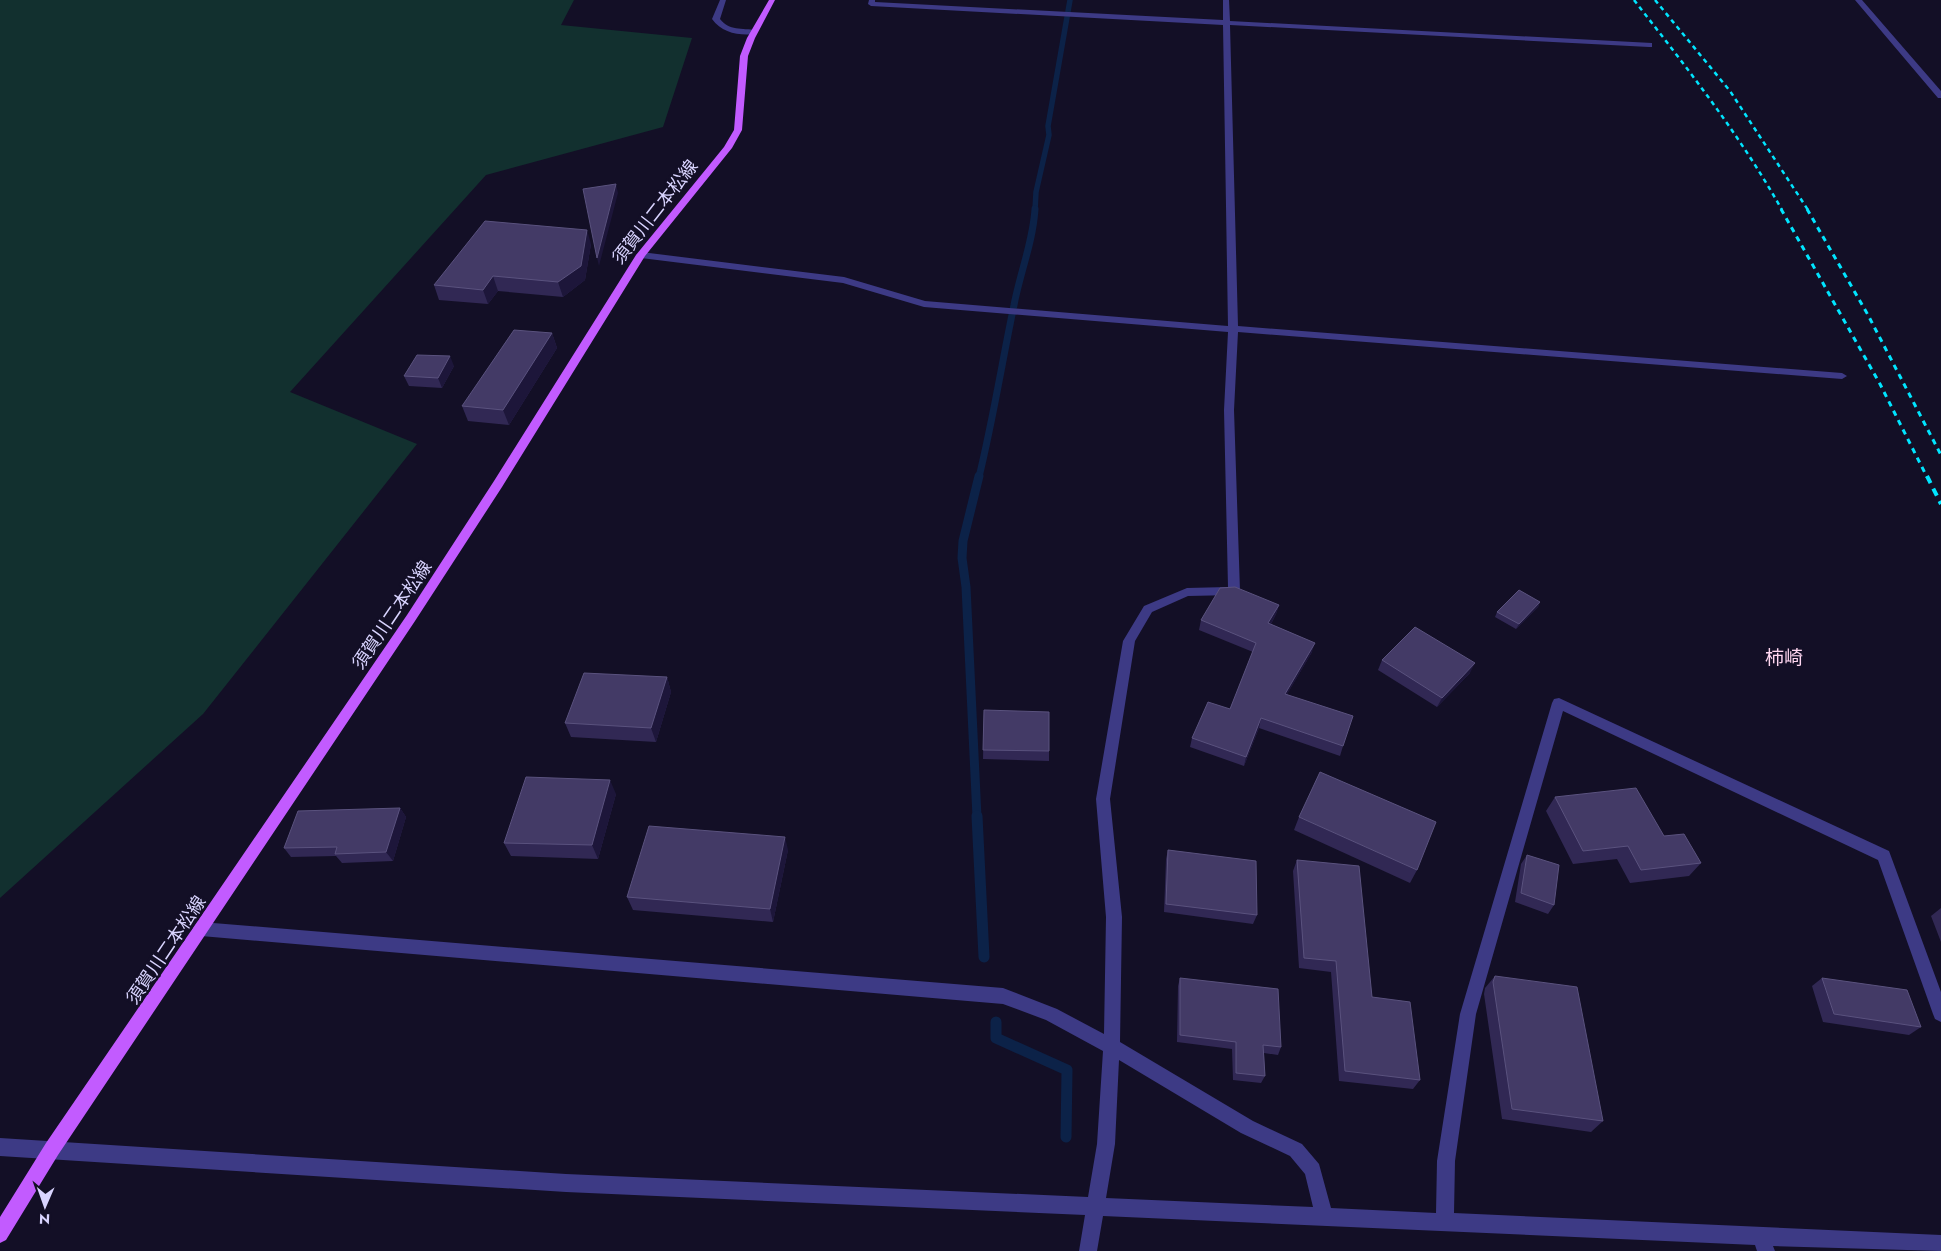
<svg xmlns="http://www.w3.org/2000/svg" width="1941" height="1251" viewBox="0 0 1941 1251" font-family="Jost,'Noto Sans JP',sans-serif">
  <rect width="100%" height="100%" fill="#130f26"/>
  <path fill="#12302f" d="M0,0H574L561,25L692,38L663,127L486,175L290,392L417,444L203,714L0,898Z"/>
  <g fill="none" stroke-linecap="round" stroke-linejoin="round">
    <path stroke="#0c2248" stroke-width="5.5" d="M1035,210L1036,192L1049,135L1048,126L1070,0"/>
    <path stroke="#0c2248" stroke-width="7" d="M979,477C993,420 1002,362 1014,305C1020,273 1033,242 1035,209"/>
    <path stroke="#0c2248" stroke-width="9" d="M977,817L966,587L962,558L963,541L979,476"/>
    <path stroke="#0c2248" stroke-width="11" d="M977,816L984,957
      M996,1022V1038L1067,1070L1066,1137"/>
    <path fill="#3d3a85" fill-rule="evenodd" d="M720,0H726L720,19C729,31 742,28 756,30V34C739,36 722,33 712,19Z
      M869,0H875V2L1223,20V0H1229L1230,21L1652,43V47H1649L1230,25L1238,326L1842,373L1847,376L1842,379L1238,332L1234,410L1240,591L1234,595L1188,596L1152,612L1135,641L1110,799L1122,917L1120,1042L1253,1121L1302,1144L1319,1164L1331,1208L1436,1213L1437,1161L1460,1014L1552,703L1554,699L1559,698L1889,851L1941,992V1022L1935,1019L1933,1014L1878,860L1563,711L1476,1014L1455,1161L1454,1213L1941,1235V1251L1773,1246L1775,1251H1757L1755,1245L1103,1216L1097,1251H1079L1085,1215L566,1192L0,1156V1138L566,1174L1088,1197L1097,1144L1103,1051L1046,1020L1003,1004L201,936L196,934L193,929L196,924L201,922L1003,988L1057,1009L1104,1034L1106,917L1096,799L1123,641L1144,606L1187,588L1228,587L1224,410L1228,332L924,307L843,283L641,258L636,255L641,252L844,277L925,301L1228,326L1223,25L871,6L868,4ZM1119,1060L1241,1133L1290,1156L1305,1174L1313,1207L1106,1198L1115,1144Z
      M1855,0H1862L1941,91V98H1938Z"/>
    <path fill="#c25bff" fill-rule="evenodd" d="M769,0H775L755,38L748,56L742,130L732,148L645,256L502,487L415,621L58,1155L6,1240L0,1243V1217L46,1143L407,615L494,481L636,255L724,147L734,130L740,56L747,38Z"/>
    <path stroke="#00e5ff" stroke-width="2.5" stroke-dasharray="4.5 4" stroke-linecap="butt" d="M1634,0C1687,68 1740,135 1782,210
      M1655,0L1730,91L1808,210"/>
    <path stroke="#00e5ff" stroke-width="3" stroke-dasharray="5.5 5" stroke-linecap="butt" d="M1781,209L1880,384L1927,477
      M1807,209L1868,315L1941,455"/>
    <path stroke="#00e5ff" stroke-width="4" stroke-dasharray="8 6" stroke-linecap="butt" d="M1927,476L1941,504"/>
  </g>
  <path fill="#312854" d="M591,244L585,280L563,297L498,291L488,304L439,300L434,285Z
    M552,333L557,348L509,425L468,421L462,406Z
    M454,366L442,388L409,386L404,376Z
    M1540,602L1538,607L1516,629L1495,617L1497,612Z
    M1279,605L1276,614L1271,624L1312,652L1287,694L1343,746L1340,756L1259,728L1244,766L1190,747L1192,738L1230,709L1253,652L1199,630L1201,620Z
    M1382,660L1470,673L1437,707L1378,670Z
    M667,677L671,692L656,742L571,737L565,723Z
    M984,710L1049,751V761L983,759Z
    M616,794L598,859L511,856L504,843Z
    M1555,797L1664,836L1701,863L1689,876L1630,883L1617,859L1573,864L1546,811Z
    M400,808L406,817L393,861L342,863L336,856L291,857L284,848Z
    M1299,817L1417,870L1410,883L1294,830Z
    M788,850L773,922L633,910L627,897Z
    M1168,850L1257,915L1253,924L1164,912L1166,859Z
    M1527,855L1554,905L1548,914L1515,902L1521,864Z
    M1297,860L1372,997L1420,1080L1413,1089L1339,1081L1331,972L1299,968L1293,871Z
    M1941,908V942L1931,916Z
    M1495,976L1603,1121L1591,1132L1502,1119L1484,994L1485,988Z
    M1180,978L1281,1047L1278,1055L1264,1053L1265,1076L1261,1083L1233,1080L1232,1049L1177,1042L1178,986Z
    M1822,978L1921,1027L1909,1035L1823,1022L1812,986Z"/>
  <path fill="#1d163a" d="M616,184L618,193L599,266L597,258Z
    M587,230L591,244L585,280L563,297L558,282Z
    M493,276L498,291L488,304L483,290Z
    M552,333L557,348L509,425L503,410Z
    M450,356L454,366L442,388L438,378Z
    M1540,602L1538,607L1516,629L1519,624Z
    M1279,605L1276,614L1266,633L1268,623Z
    M1315,643L1312,652L1282,703L1285,694Z
    M1475,663L1470,673L1437,707L1442,698Z
    M667,677L671,692L656,742L651,728Z
    M1261,718L1259,728L1244,766L1246,757Z
    M610,780L616,794L598,859L592,845Z
    M400,808L406,817L393,861L386,852Z
    M785,837L788,850L773,922L770,909Z"/>
  <path fill="#433a66" stroke="#5a527e" d="M616,184L597,258L583,189Z
    M485,221L587,230L581,266L558,282L493,276L483,290L434,285Z
    M514,330L552,333L503,410L462,406Z
    M417,355L450,356L438,378L404,376Z
    M1235,587L1279,605L1268,623L1315,643L1285,694L1353,716L1343,746L1261,718L1246,757L1192,738L1208,702L1230,709L1256,643L1201,620L1220,588Z
    M1519,590L1540,602L1519,624L1497,612Z
    M1415,627L1475,663L1442,698L1382,660Z
    M584,673L667,677L651,728L565,723Z
    M984,710L1049,712V751L983,750Z
    M1320,772L1436,822L1417,870L1299,817Z
    M526,777L610,780L592,845L504,843Z
    M1636,788L1664,836L1684,834L1701,863L1641,870L1628,846L1583,851L1555,797Z
    M400,808L386,852L335,854L337,847L284,848L298,811Z
    M649,826L785,837L770,909L627,897Z
    M1168,850L1256,861L1257,915L1166,904Z
    M1527,855L1559,865L1554,905L1521,893Z
    M1297,860L1359,866L1372,997L1410,1002L1420,1080L1345,1071L1336,961L1304,958Z
    M1495,976L1577,987L1603,1121L1512,1109L1493,982Z
    M1180,978L1278,989L1281,1047L1263,1045L1265,1076L1236,1073V1042L1180,1035Z
    M1822,978L1907,990L1921,1027L1834,1014Z"/>
  <g text-anchor="middle" dominant-baseline="central" stroke-width="5" stroke-linejoin="round" paint-order="stroke">
    <g font-size="18" fill="#d9d4ff" stroke="#130f26">
      <text transform="translate(655 212) rotate(-52)">須賀川二本松線</text>
      <text transform="translate(392 615) rotate(-56)">須賀川二本松線</text>
      <text transform="translate(166 950) rotate(-56)">須賀川二本松線</text>
    </g>
    <g font-size="19" fill="#ffd6f0" stroke="#130f26">
      <text x="1784" y="657">柿崎</text>
    </g>
  </g>
  <g transform="translate(45 1206) rotate(182)" stroke="#130f26" stroke-width="4" paint-order="stroke">
  <path d="M0-4L9 19L0 12L-9 19Z" fill="#d9d4ff"/>
  <text y="-8" font-size="14" font-weight="bold" text-anchor="middle" fill="#d9d4ff">N</text>
  </g>
</svg>
